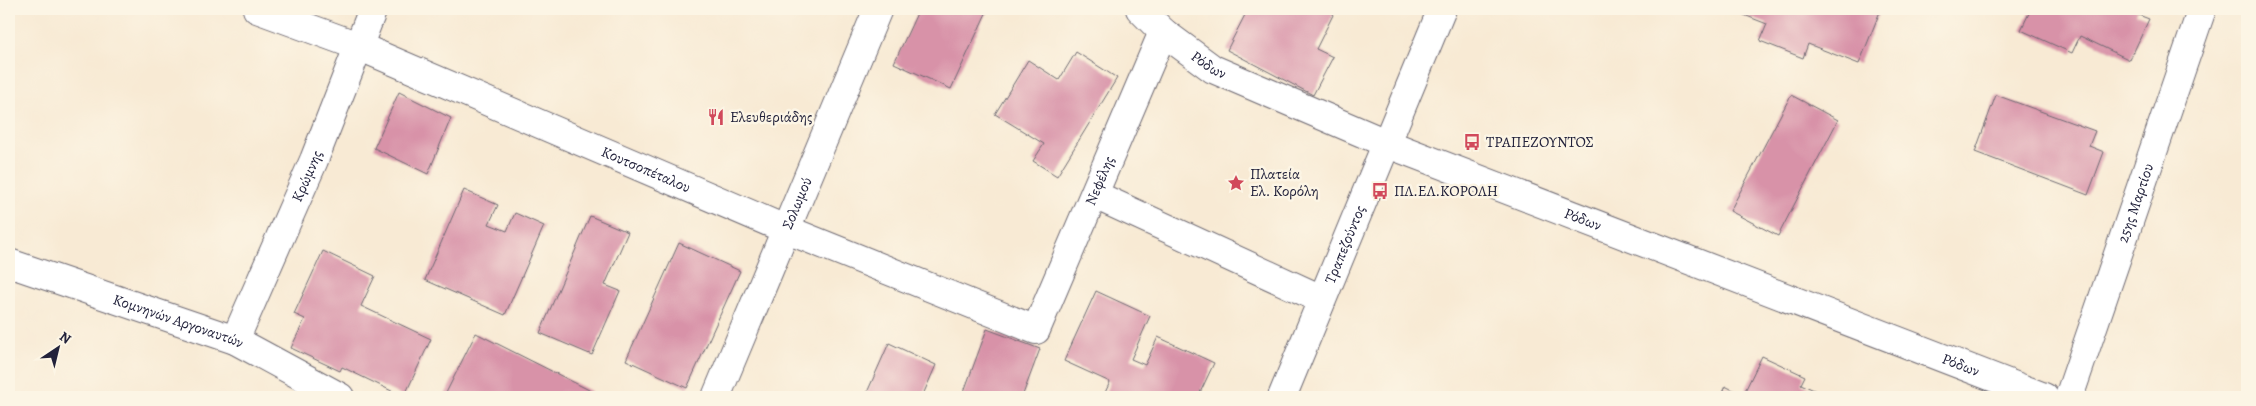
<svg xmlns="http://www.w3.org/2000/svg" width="2256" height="406" viewBox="0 0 2256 406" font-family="Alegreya,serif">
  <rect width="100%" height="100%" fill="#fcf5e5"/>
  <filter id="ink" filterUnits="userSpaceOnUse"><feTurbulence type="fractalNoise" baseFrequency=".02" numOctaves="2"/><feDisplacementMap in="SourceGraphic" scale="10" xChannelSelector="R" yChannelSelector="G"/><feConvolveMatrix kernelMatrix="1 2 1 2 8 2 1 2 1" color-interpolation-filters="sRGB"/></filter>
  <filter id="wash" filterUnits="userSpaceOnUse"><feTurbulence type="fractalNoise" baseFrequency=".0096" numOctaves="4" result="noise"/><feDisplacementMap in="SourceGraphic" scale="20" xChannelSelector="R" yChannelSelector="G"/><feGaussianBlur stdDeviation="1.12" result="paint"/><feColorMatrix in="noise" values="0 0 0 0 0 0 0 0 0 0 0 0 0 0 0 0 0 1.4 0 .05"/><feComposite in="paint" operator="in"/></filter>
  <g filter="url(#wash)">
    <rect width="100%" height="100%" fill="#f8ead4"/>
    <g id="blocks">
      <path fill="#d892a8" d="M919,9H988L951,89L894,63Z
        M1248,9H1336L1316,49L1333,57L1313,95L1227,50Z
        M1740,9H1881L1859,64L1808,44L1803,58L1760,41L1767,24L1739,13Z
        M2031,9H2138L2136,14L2149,19L2130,60L2080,36L2072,53L2021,30Z
        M1076,52L1117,78L1057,176L1033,161L1044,144L995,114L1028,60L1059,80Z
        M399,92L451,118L428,174L374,148Z
        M1791,95L1838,120L1778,236L1730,211Z
        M1996,95L2095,131L2089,146L2104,152L2088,195L1975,152Z
        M464,190L498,205L489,224L507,231L515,213L544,226L505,315L425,280Z
        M590,216L628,232L605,285L620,291L592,355L540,333Z
        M679,243L740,271L687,388L626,360Z
        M323,251L375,276L361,306L431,339L404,397L342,367L340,371L291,348L305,319L294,314Z
        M1096,291L1150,316L1131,359L1145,365L1158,337L1214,363L1198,397H1103L1110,382L1064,361Z
        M987,329L1040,349L1022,397H962Z
        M476,333L591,391L587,397H444Z
        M889,343L936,365L922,397H865Z
        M1762,356L1805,376L1801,384L1829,397H1720L1725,386L1743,395Z"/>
    </g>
  </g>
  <g filter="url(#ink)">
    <use href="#blocks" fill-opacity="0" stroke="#6d6871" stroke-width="1"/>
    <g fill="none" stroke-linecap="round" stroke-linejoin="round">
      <g stroke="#6d6871" stroke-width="30">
        <g id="minor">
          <path id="s1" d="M257,9L358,46L785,229L1036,330L1163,32"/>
          <path id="s2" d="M1140,9L1163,32L1213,69L1388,144L2044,397"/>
          <path d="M1095,195L1321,299"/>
          <path id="s3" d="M9,263L235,340L340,397"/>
          <path id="s4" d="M235,340L314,160L373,9"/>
          <path id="s5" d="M716,397L878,9"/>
          <path id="s6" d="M1282,397L1442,9"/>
          <path id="s7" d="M2069,397L2202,9"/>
        </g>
      </g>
      <use href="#minor" stroke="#fff" stroke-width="28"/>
    </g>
  </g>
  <defs>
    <g id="restaurant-bare" transform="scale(1.35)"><path d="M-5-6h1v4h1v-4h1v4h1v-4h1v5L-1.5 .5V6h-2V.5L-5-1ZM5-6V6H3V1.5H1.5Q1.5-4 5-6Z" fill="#d1495b" stroke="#fcf5e5" stroke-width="2.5" paint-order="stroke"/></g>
    <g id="bus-bare" transform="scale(1.35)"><path d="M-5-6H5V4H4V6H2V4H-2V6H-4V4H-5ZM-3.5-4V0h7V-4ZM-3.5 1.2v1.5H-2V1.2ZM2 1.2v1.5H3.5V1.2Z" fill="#d1495b" stroke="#fcf5e5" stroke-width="2.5" paint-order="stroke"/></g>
    <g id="sight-bare" transform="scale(1.35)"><path d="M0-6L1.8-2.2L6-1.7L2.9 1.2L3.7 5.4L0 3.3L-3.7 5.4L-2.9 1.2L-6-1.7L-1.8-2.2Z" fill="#d1495b" stroke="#fcf5e5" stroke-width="2.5" paint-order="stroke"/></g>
  </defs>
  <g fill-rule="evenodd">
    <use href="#restaurant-bare" x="716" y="117"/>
    <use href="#bus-bare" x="1472" y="142"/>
    <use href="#sight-bare" x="1236" y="183"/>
    <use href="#bus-bare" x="1380" y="191"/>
  </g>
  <g text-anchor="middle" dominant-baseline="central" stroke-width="5" stroke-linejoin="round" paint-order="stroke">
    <g font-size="15" fill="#22223b" stroke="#fcf5e5">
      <text stroke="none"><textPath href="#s2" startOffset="89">Ρόδων</textPath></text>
      <text stroke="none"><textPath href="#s1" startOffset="421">Κουτσοπέταλου</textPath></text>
      <text stroke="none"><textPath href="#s4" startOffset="179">Κρώμνης</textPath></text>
      <text stroke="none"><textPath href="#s1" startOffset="1005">Νεφέλης</textPath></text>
      <text stroke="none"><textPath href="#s5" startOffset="210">Σολωμού</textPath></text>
      <text stroke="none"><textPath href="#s7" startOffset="205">25ης Μαρτίου</textPath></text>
      <text stroke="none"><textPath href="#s2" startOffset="494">Ρόδων</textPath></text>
      <text stroke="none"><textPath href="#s6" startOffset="165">Τραπεζούντος</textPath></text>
      <text stroke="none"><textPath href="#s3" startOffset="179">Κομνηνών Αργοναυτών</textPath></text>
      <text stroke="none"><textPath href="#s2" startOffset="899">Ρόδων</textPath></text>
    </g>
    <g font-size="15" fill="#22223b" stroke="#fcf5e5" text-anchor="start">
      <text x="730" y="117">Ελευθεριάδης</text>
      <text x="1486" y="142">ΤΡΑΠΕΖΟΥΝΤΟΣ</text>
      <text x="1250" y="174">Πλατεία<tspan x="1250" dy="17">Ελ. Κορόλη</tspan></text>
      <text x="1394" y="191">ΠΛ.ΕΛ.ΚΟΡΟΛΗ</text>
    </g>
  </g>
  <rect width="2256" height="406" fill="none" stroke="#fcf5e5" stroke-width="30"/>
  <g transform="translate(58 348) rotate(35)" stroke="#fcf5e5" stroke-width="4" paint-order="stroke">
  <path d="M0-4L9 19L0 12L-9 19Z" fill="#22223b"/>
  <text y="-8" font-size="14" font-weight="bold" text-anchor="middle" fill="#22223b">N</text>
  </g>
</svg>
